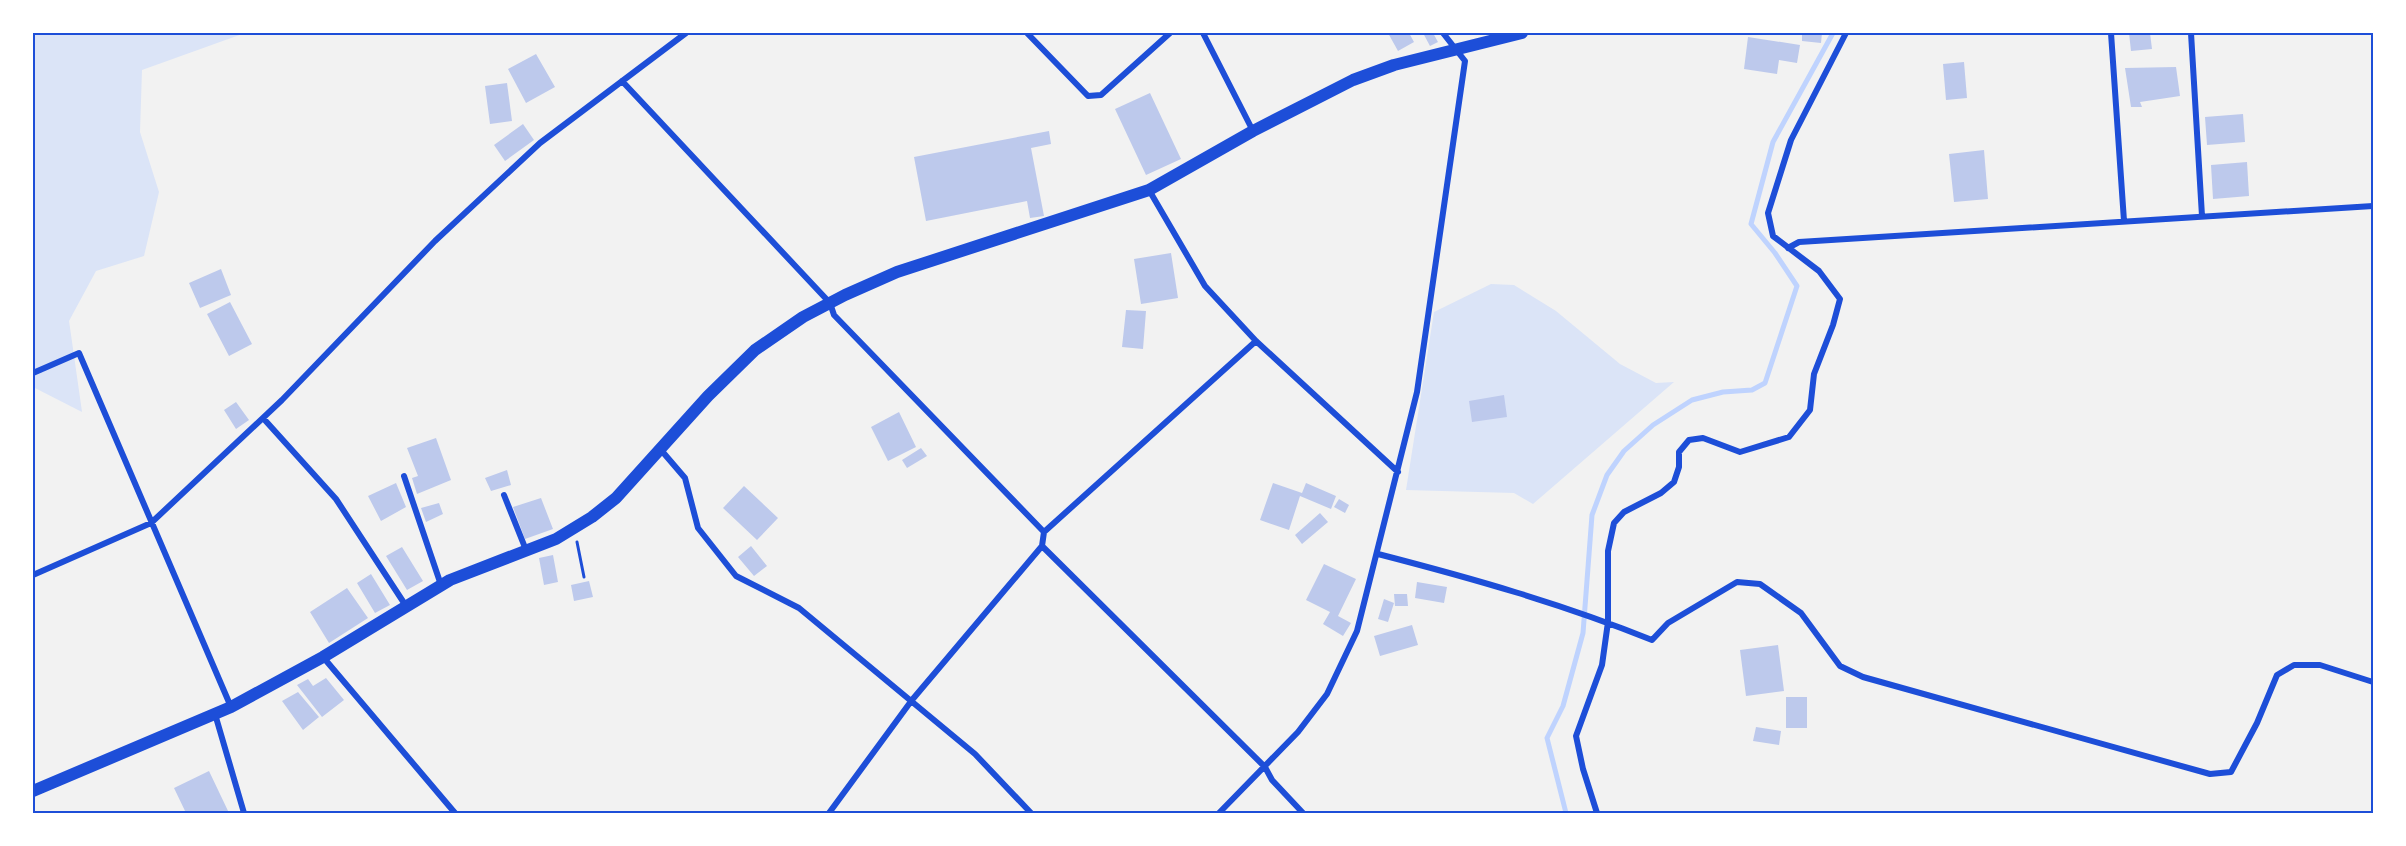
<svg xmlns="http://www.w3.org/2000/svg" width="2406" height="846" viewBox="0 0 2406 846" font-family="Rubik,sans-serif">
  <rect width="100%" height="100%" fill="#f2f2f2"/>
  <path fill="#dbe4f7" d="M33,33H245L142,70L140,132L159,192L144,256L96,271L69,321L82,412L33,387Z
    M1491,284L1514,285L1556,311L1620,364L1656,383L1674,382L1533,504L1514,493L1406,490L1434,312Z"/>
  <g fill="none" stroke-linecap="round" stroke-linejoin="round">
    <path stroke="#bfd3fe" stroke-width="5" d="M1566,813L1547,738L1563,706L1583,633L1592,515L1607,475L1624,451L1653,425L1692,400L1723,392L1752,390L1765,383L1797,286L1775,253L1751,224L1773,142L1833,33"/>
  </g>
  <path fill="#bdc9ec" d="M1388,33H1409L1414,42L1398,51Z
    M1423,33H1433L1438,42L1430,46Z
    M1802,33H1822L1821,43L1802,41Z
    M2129,33H2150L2152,49L2131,51Z
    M1748,37L1800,45L1797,63L1779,60L1777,74L1744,69Z
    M536,54L555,87L526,103L508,69Z
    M1964,62L1967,98L1946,100L1943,64Z
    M2176,67L2180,96L2140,102L2142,107H2131L2125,68Z
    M507,83L512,121L490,124L485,86Z
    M1150,93L1181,159L1146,175L1115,109Z
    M2243,114L2245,142L2207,145L2205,117Z
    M523,124L534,140L505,161L494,145Z
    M1049,131L1051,144L1031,148L1044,216L1030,218L1027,201L926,221L914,157Z
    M1984,150L1988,199L1954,202L1949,154Z
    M2247,162L2249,196L2213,199L2211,165Z
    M1171,253L1178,298L1141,304L1134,259Z
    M221,269L231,295L200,308L189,283Z
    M230,302L252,344L229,356L207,314Z
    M1126,310L1146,311L1143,349L1122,347Z
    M1504,395L1507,417L1472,422L1469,401Z
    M236,402L249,420L236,429L224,410Z
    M899,412L916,447L888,461L871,427Z
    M436,438L451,480L417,494L412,478L418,476L407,448Z
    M921,448L927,456L907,468L902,460Z
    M507,470L511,485L491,491L485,478Z
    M396,483L406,507L381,521L368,496Z
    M1273,483L1302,493L1306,483L1336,496L1331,509L1300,496L1289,530L1260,520Z
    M744,486L778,518L757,540L723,508Z
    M541,498L553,529L525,539L513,507Z
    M1339,499L1349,505L1345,513L1334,507Z
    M439,503L443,514L426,522L421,508Z
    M1320,513L1328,522L1302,544L1295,535Z
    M751,546L767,566L754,576L738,557Z
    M402,547L423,581L407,590L386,556Z
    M553,555L558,582L544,585L539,558Z
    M1324,564L1356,579L1338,616L1351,623L1343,636L1323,624L1330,612L1306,600Z
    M371,574L390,605L375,613L357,583Z
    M589,581L593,597L574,601L571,585Z
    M1417,582L1447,587L1444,603L1415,598Z
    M347,588L368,618L329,643L310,612Z
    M1394,594H1407L1408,606H1395Z
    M1384,599L1394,603L1388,622L1378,619Z
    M1412,625L1418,645L1380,656L1374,636Z
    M1778,645L1784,691L1746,696L1740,650Z
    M326,678L344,700L322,717L297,685L308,679L313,686Z
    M298,692L319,717L303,730L282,701Z
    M1786,697H1807V728H1786Z
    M1756,727L1781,731L1779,745L1753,741Z
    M209,771L229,813H186L174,788Z"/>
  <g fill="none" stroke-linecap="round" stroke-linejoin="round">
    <path stroke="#1d4ed8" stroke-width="3" d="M577,542L584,577"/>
    <path stroke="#1d4ed8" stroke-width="6" d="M1027,33L1088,96L1101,95L1170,33
      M1203,33L1253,131
      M2111,33L2124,221
      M2191,33L2202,216
      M622,81L830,303L834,315L1044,532
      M1149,190L1205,286L1256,341L1398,472
      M1788,248L1799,242L2373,206
      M33,373L79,353L231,707
      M263,418L336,499L406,606
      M661,450L685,478L698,528L736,576L799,608L975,754L1031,813
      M404,476L441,585
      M504,495L526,550
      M1042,546L1265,767L1272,780L1303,813
      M1378,554C1471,578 1563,604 1652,640L1668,623L1737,582L1760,584L1801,613L1840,666L1863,677L2210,774L2231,772L2257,723L2277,675L2294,665H2320L2373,682
      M33,575L151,523L282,400L435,241L540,143L686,33
      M323,657L455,813
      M215,714L244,813
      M829,813L912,700L1042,546L1044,532L1256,341
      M1219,813L1298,732L1327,694L1357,631L1417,392L1465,61L1443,33
      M1597,813L1583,769L1576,736L1602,665L1608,622V551L1614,523L1624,512L1661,493L1674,482L1679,467V452L1689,440L1703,438L1740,452L1789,437L1810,410L1814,374L1833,325L1840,299L1819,271L1773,236L1768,213L1791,140L1846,33"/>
    <path stroke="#1d4ed8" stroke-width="12" d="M33,791L231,707L323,657L450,580L556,539L592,517L616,498L708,396L755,350L803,317L845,295L897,272L1149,190L1253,131L1353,80L1394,65L1522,33"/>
  </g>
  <rect width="2406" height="846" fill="none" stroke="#ffffff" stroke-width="69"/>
  <rect x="34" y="34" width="2338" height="778" fill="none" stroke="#1d4ed8" stroke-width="2"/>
</svg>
